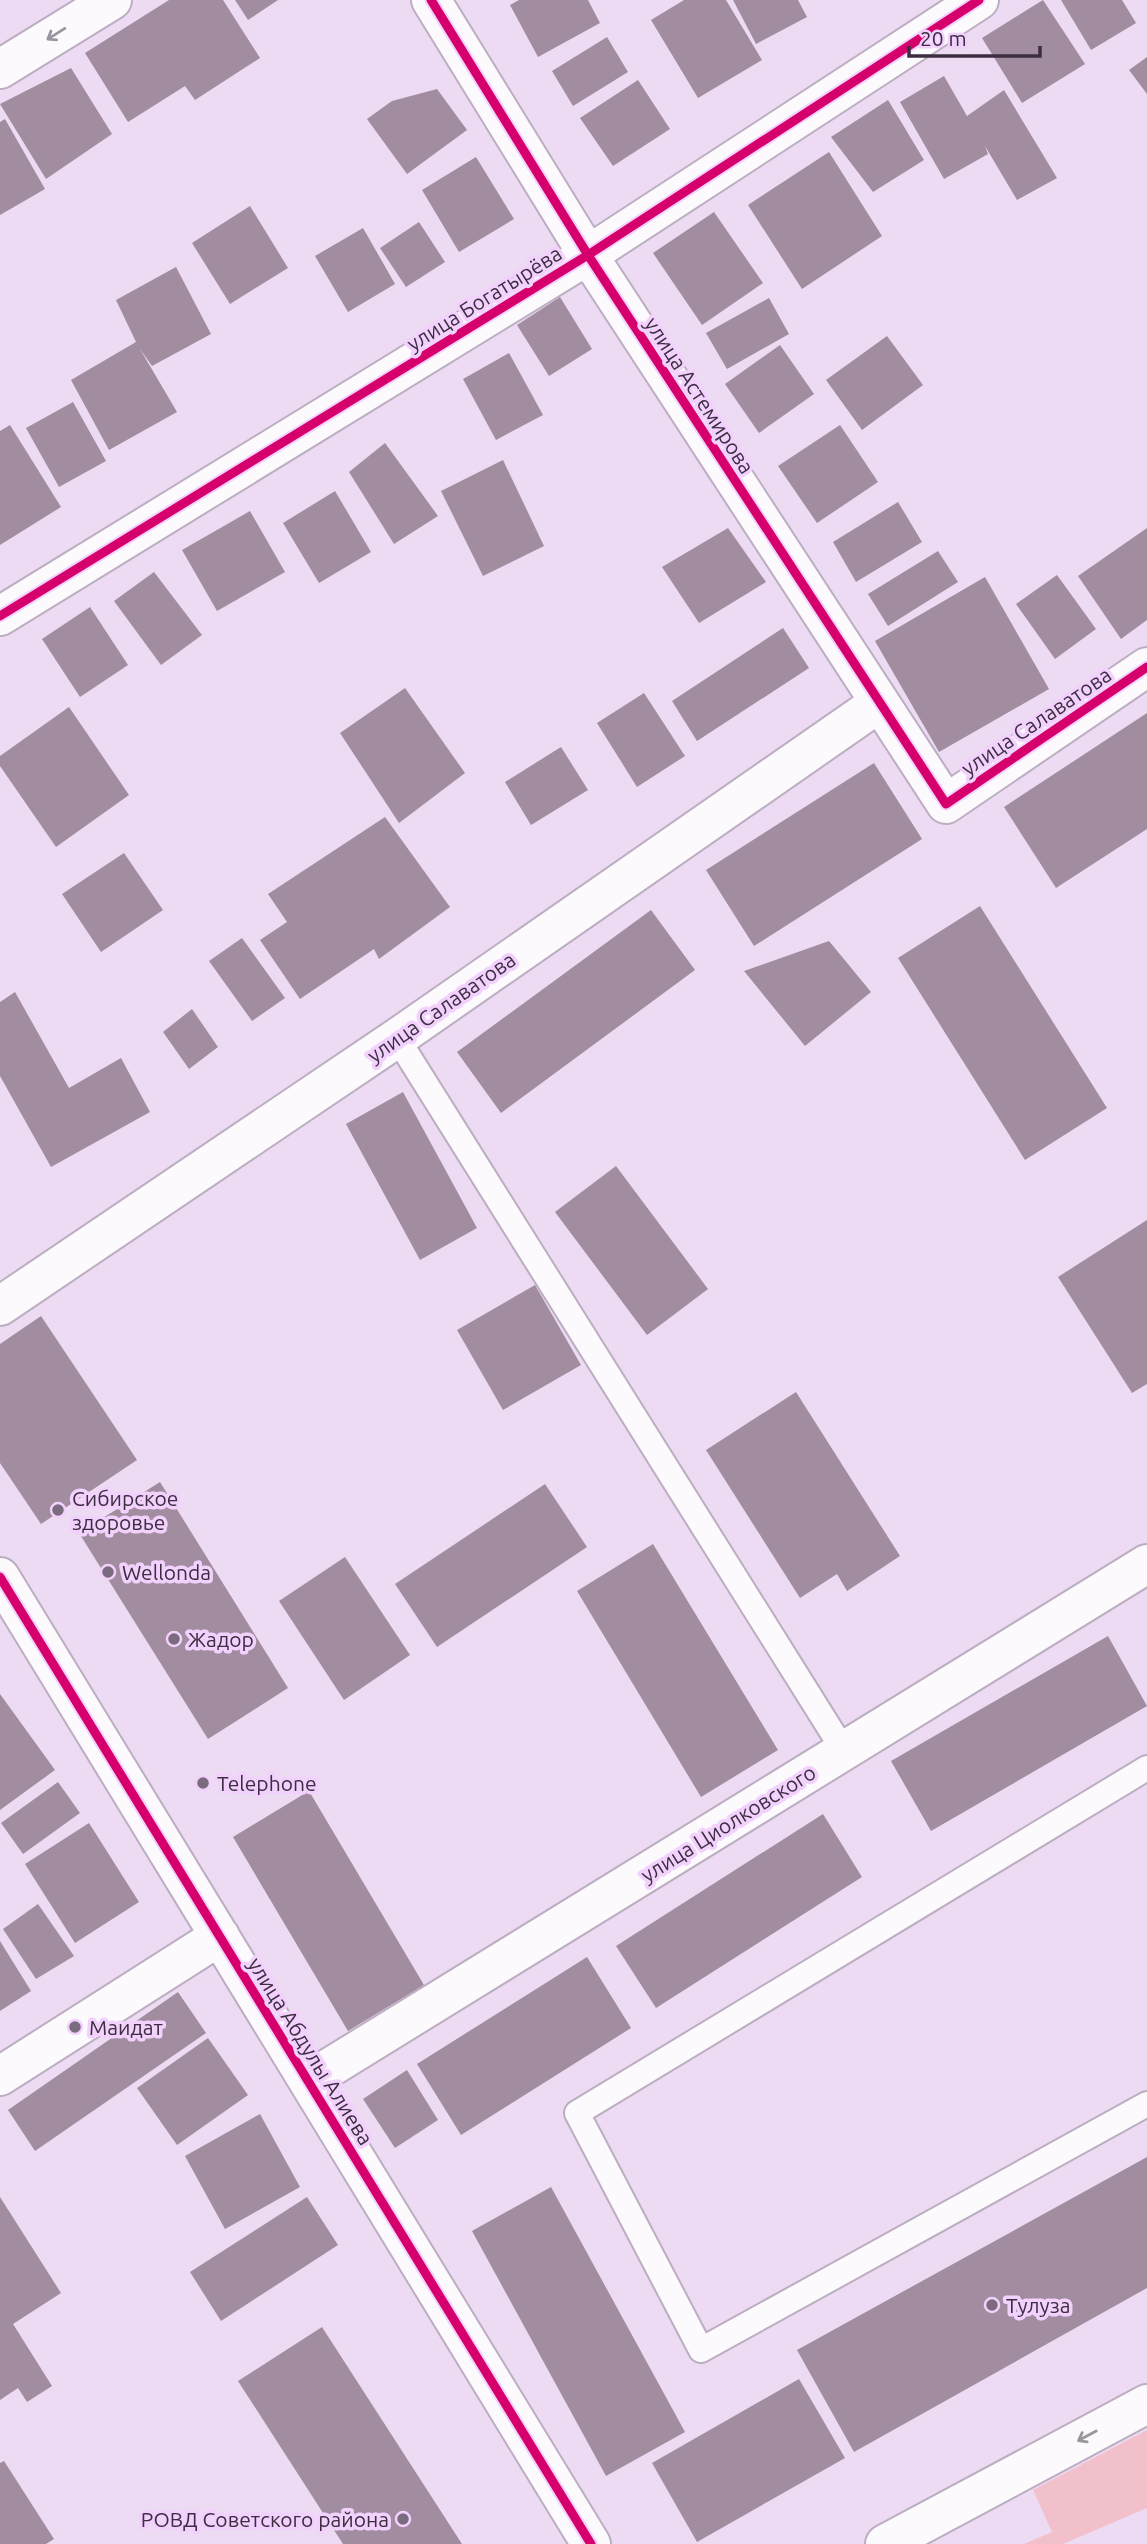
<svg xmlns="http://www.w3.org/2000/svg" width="1147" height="2544" viewBox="0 0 1147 2544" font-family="Ubuntu,sans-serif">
  <rect width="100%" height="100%" fill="#eddbf3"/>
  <path fill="#f2c0cb" d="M1147,2430V2508L1063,2544H1024L1052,2532L1033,2490Z"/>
  <path fill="#a18ca0" d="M169,0H223L260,58L195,100L185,86L128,122L85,53Z
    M235,0H278L248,20Z
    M519,0H588L600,23L538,57L510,5Z
    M684,0H726L762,60L698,98L651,20Z
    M733,0H798L807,17L756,44Z
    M1043,0L1085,64L1022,103L982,38Z
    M1061,0H1122L1136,23L1091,50Z
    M607,37L628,72L573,106L552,71Z
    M1147,57V94L1129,70Z
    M71,68L112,134L46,179L0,104Z
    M944,76L967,116L1004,90L1057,178L1017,200L985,146L988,154L944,179L900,102Z
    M638,80L670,129L613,166L580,118Z
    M437,89L467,130L407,174L367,119L392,101Z
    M888,100L924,160L873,192L831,137Z
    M5,119L45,189L0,215V122Z
    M829,152L882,236L802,289L748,205Z
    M476,157L514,219L459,252L422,190Z
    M250,206L288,268L230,304L192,243Z
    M714,212L763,283L702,325L653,253Z
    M419,222L445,262L406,287L380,248Z
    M363,228L395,284L348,312L315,256Z
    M176,267L211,334L152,366L140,349L177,412L109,450L71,380L136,342L116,300Z
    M560,297L592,349L549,376L517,325Z
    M769,298L789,334L727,369L706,333Z
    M887,336L923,385L862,430L826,380Z
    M780,345L814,394L759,433L725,384Z
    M509,353L543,415L496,440L463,379Z
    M73,402L106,461L59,487L26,428Z
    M10,425L61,507L0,545V431Z
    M840,425L878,482L817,523L778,466Z
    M385,443L438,516L394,544L349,472Z
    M503,460L544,546L483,576L441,491Z
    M335,491L371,552L319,583L283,523Z
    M898,502L922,542L856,582L833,542Z
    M250,511L285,572L217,611L182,550Z
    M728,528L766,582L699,623L662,567Z
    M1147,528V620L1121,639L1078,576Z
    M938,551L958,582L888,626L868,594Z
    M154,572L202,635L161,665L114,601Z
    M1057,575L1096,629L1055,659L1016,604Z
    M985,577L1049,689L939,752L875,641Z
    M90,607L128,665L80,697L42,639Z
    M783,628L809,668L697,741L672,701Z
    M405,688L465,773L399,823L340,733Z
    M644,693L685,756L637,787L597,723Z
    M69,707L129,795L56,847L0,766V756Z
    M1147,713V829L1056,888L1004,807Z
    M561,747L588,790L531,825L505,782Z
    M874,763L922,839L754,946L706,870Z
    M385,817L450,907L379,959L374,949L300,999L260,940L287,922L268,894Z
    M124,853L163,910L101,952L62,894Z
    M980,906L1107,1108L1025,1160L898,958Z
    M651,910L695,970L501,1113L457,1052Z
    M242,938L285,998L252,1021L209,961Z
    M829,941L871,992L805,1046L744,971Z
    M15,992L69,1088L121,1058L150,1112L51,1167L0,1076V1002Z
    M192,1009L218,1047L189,1069L163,1032Z
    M403,1092L477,1228L420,1260L346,1124Z
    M616,1166L708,1289L647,1335L555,1212Z
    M1147,1220V1384L1132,1393L1058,1277Z
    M535,1285L581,1365L503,1410L457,1330Z
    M41,1316L137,1460L41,1524L0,1463V1344Z
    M796,1392L900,1556L847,1591L837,1574L800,1598L706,1450Z
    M160,1482L288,1688L208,1739L79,1533Z
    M545,1484L587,1547L437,1647L395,1584Z
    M653,1544L778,1750L701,1797L577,1591Z
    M345,1557L410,1655L344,1700L279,1601Z
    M1108,1636L1147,1706L931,1831L891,1761Z
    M0,1694L55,1770L0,1810Z
    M58,1782L80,1813L23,1854L1,1823Z
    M309,1791L424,1985L348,2031L233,1837Z
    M823,1814L862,1877L656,2008L616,1946Z
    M89,1823L139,1902L75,1943L25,1864Z
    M38,1904L74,1956L36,1979L3,1929Z
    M0,1941L31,1991L0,2011Z
    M587,1957L631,2028L461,2135L417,2064Z
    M178,1992L206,2033L35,2151L8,2110Z
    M208,2038L248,2095L177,2145L137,2088Z
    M407,2070L438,2120L395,2148L363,2099Z
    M260,2114L300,2187L225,2229L185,2156Z
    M1147,2157V2288L854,2452L797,2350Z
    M551,2187L685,2432L606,2476L472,2231Z
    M0,2197L61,2293L13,2324L52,2386L27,2402L18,2388L0,2400Z
    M307,2197L338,2245L221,2321L190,2272Z
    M322,2327L462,2544H343L238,2381Z
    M799,2379L845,2458L697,2542L652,2463Z
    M4,2461L54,2539L46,2544H0V2463Z"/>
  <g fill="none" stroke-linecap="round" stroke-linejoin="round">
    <g stroke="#bcaec1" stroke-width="28">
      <path id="lane" d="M397,1038L844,1751
        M1147,1768L577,2113L701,2350L1147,2104"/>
    </g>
    <g stroke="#bcaec1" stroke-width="42">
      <path id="street" d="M431,0L588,255L946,804L1147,667
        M0,69L112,0
        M0,616L588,255L979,0
        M0,1306L397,1038L879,703
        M0,1577L591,2544
        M0,2076L220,1936
        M308,2081L1147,1564
        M885,2544L1147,2404"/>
    </g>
    <use href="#lane" stroke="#fcfafd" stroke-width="24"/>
    <use href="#street" stroke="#fcfafd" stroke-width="38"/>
    <g stroke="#f3d1fd" stroke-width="13">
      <path id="cycleway" d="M431,0L588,255L946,804L1147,667
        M0,616L588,255L979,0
        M0,1577L591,2544"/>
    </g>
    <use href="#cycleway" stroke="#d6006c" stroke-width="9"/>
  </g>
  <defs><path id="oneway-shaft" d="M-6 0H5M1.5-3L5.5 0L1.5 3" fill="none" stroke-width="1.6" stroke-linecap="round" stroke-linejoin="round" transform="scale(1.75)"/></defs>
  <g stroke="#9c949e">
    <use href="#oneway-shaft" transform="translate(56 34) rotate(148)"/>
    <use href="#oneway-shaft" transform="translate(1087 2436) rotate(152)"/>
  </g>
  <g fill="#7a6b7f" stroke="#f3d1fd" stroke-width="2.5">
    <circle cx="58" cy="1510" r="7"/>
    <circle cx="108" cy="1572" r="7"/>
    <circle cx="174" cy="1639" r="7"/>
    <circle cx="203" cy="1783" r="7"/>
    <circle cx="75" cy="2027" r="7"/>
    <circle cx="992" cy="2305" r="7"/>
    <circle cx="403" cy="2519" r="7"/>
  </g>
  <g text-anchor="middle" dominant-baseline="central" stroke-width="7" stroke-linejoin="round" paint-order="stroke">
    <g font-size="21" fill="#3c2e40" stroke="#f3d1fd">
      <text transform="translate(484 298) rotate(-32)">улица Богатырёва</text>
      <text transform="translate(700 395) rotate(57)">улица Астемирова</text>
      <text transform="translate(1036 721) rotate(-34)">улица Салаватова</text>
      <text transform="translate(441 1007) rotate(-35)">улица Салаватова</text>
      <text transform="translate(728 1823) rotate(-32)">улица Циолковского</text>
      <text transform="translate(311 2051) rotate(58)">улица Абдулы Алиева</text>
    </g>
    <g font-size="21" fill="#3c2e40" stroke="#f3d1fd" text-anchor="start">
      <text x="72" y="1498">Сибирское<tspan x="72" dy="24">здоровье</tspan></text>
      <text x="122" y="1572">Wellonda</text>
      <text x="188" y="1639">Жадор</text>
      <text x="217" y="1783">Telephone</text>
      <text x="89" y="2027">Маидат</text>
      <text x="1006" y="2305">Тулуза</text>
      <text x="389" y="2519" text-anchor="end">РОВД Советского района</text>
    </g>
  </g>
  <path d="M909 46v10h131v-10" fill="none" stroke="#3c2e40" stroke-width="3.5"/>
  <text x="920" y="46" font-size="21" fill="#3c2e40" stroke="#f3d1fd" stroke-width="5" paint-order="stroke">20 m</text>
</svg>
